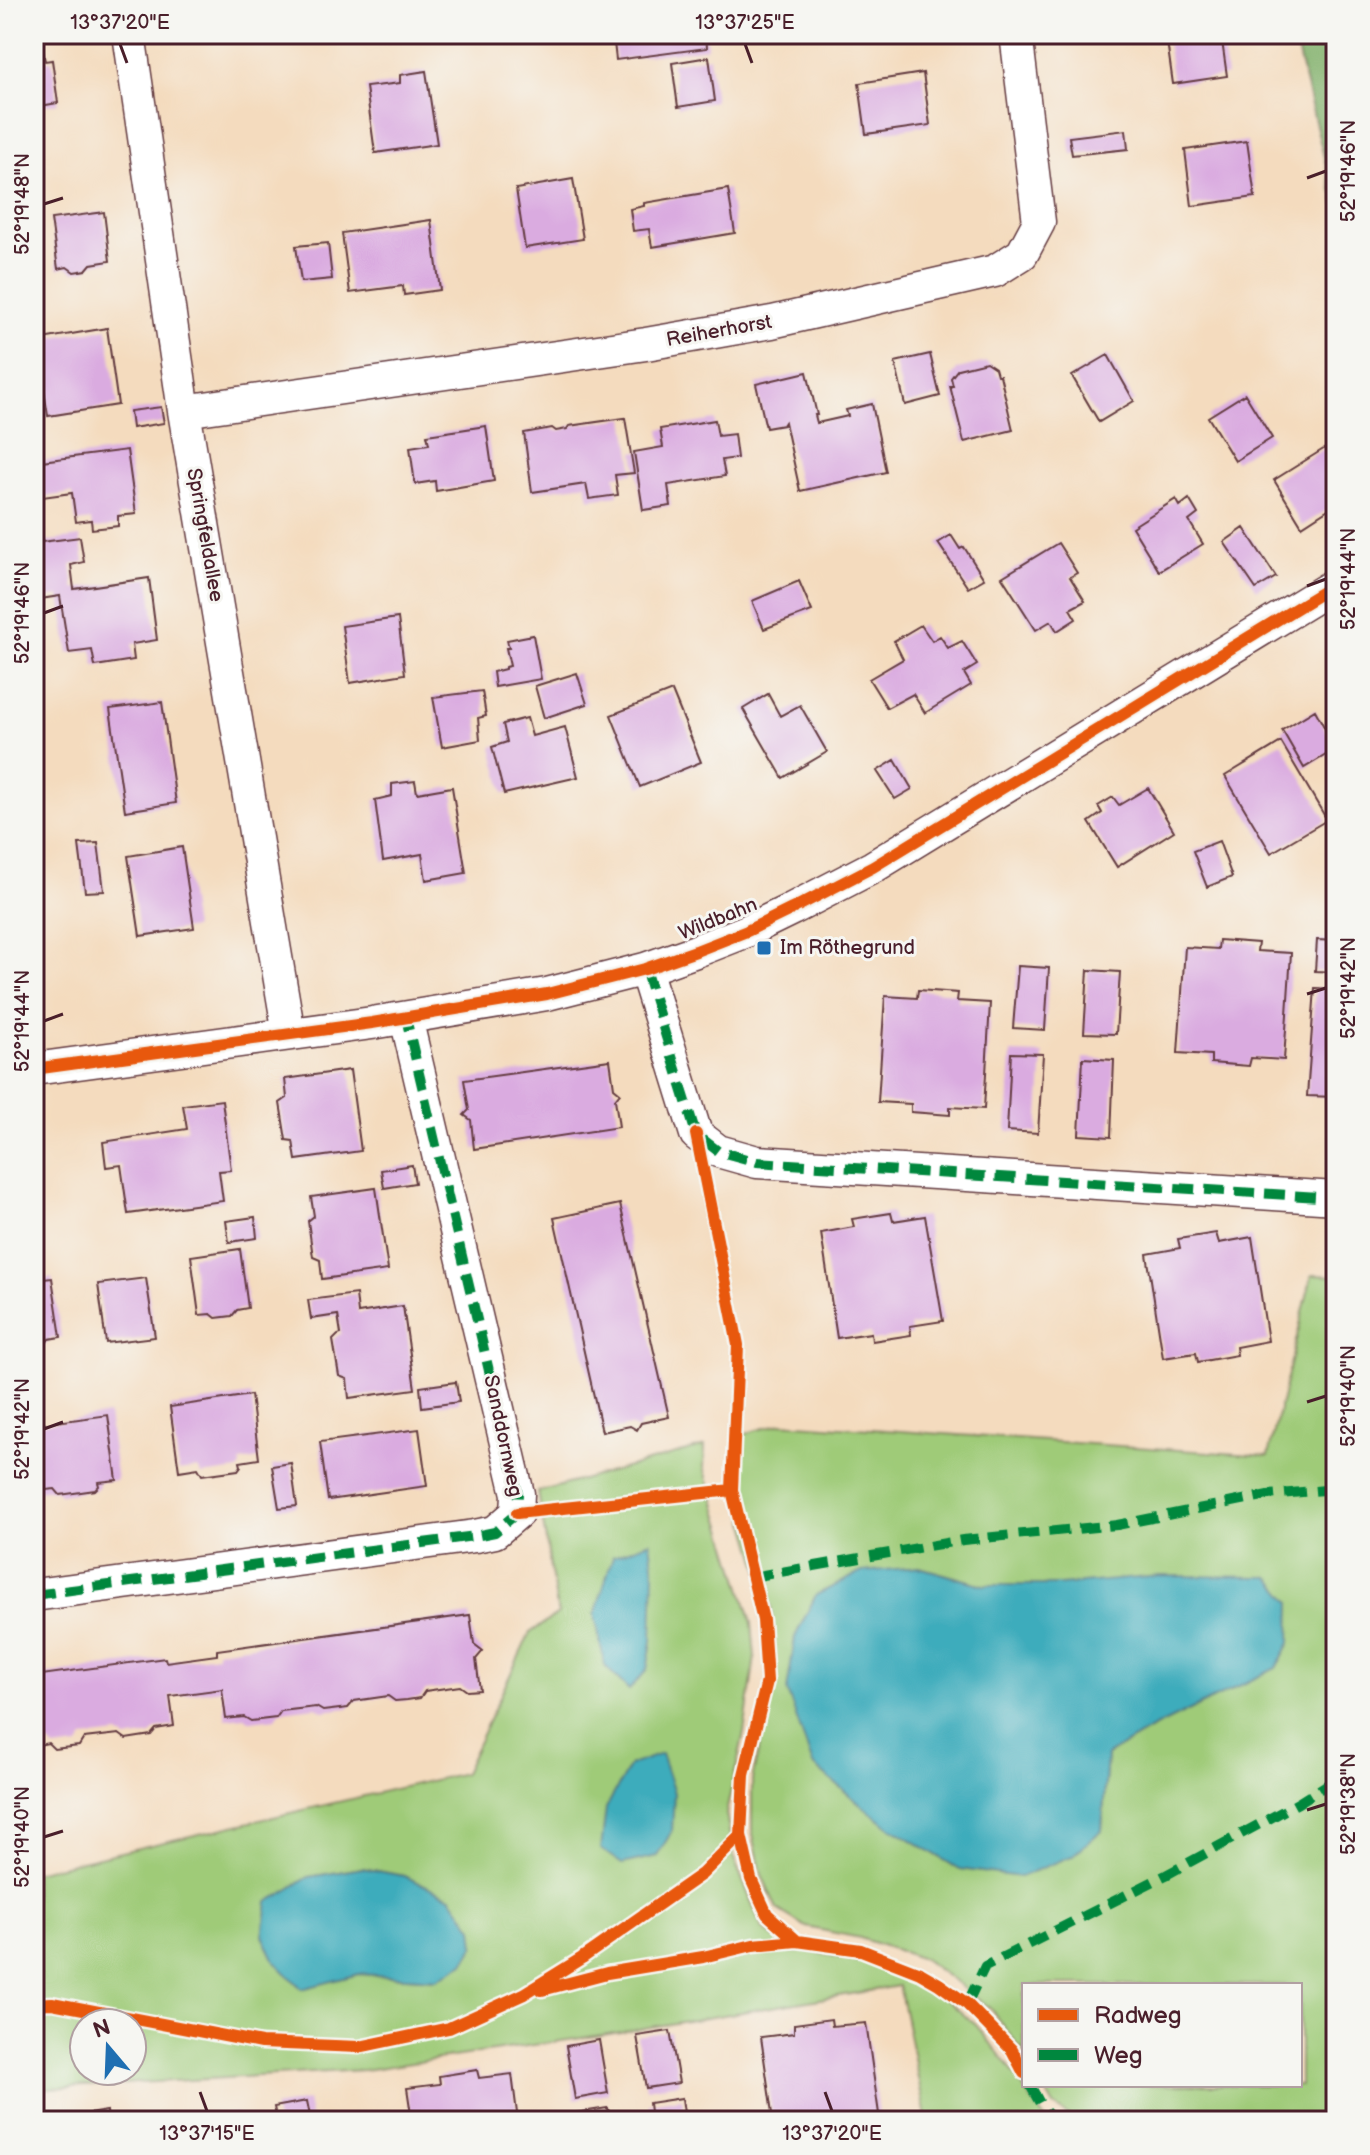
<svg xmlns="http://www.w3.org/2000/svg" width="1370" height="2155" viewBox="0 0 1370 2155" font-family="'Balsamiq Sans',sans-serif">
  <rect width="100%" height="100%" fill="#f6f6f2"/>
  <filter id="ink" filterUnits="userSpaceOnUse"><feTurbulence type="fractalNoise" baseFrequency=".0125" numOctaves="2"/><feDisplacementMap in="SourceGraphic" scale="16" xChannelSelector="R" yChannelSelector="G"/><feConvolveMatrix kernelMatrix="1 2 1 2 8 2 1 2 1" color-interpolation-filters="sRGB"/></filter>
  <filter id="wash" filterUnits="userSpaceOnUse"><feTurbulence type="fractalNoise" baseFrequency=".006" numOctaves="4" result="noise"/><feDisplacementMap in="SourceGraphic" scale="32" xChannelSelector="R" yChannelSelector="G"/><feGaussianBlur stdDeviation="1.8" result="paint"/><feColorMatrix in="noise" values="0 0 0 0 0 0 0 0 0 0 0 0 0 0 0 0 0 1.4 0 .05"/><feComposite in="paint" operator="in"/></filter>
  <g filter="url(#wash)">
    <rect width="100%" height="100%" fill="#f4dbbe"/>
    <path fill="#9fcb78" stroke="#747552" stroke-width="2" fill-rule="evenodd" d="M1312,1275L1336,1276V2121H1076L1054,2106L1042,2085H1300V1985H1024V2053L990,2008L923,1959L860,1938L806,1927L777,1909L762,1875L752,1830V1780L773,1686L774,1644L771,1607L747,1527L739,1490L743,1434L782,1423L1268,1456ZM919,1567L983,1585H1060L1153,1728L1107,1755L1102,1830L959,1869L881,1821L813,1765Z
      M705,1446L704,1467L752,1623L755,1657L744,1733L726,1813L734,1859L762,1928L791,1952L810,1951L893,1969L944,1998L976,2025L1008,2065L1046,2121H927L899,1986L602,2035L364,2070L34,2089V1872L464,1773L530,1633L558,1614L538,1492ZM362,1868L404,1876L437,1979L359,1974L309,1877ZM84,2023H132V2071H84Z"/>
    <path fill="#7faf68" stroke="#64674a" stroke-width="2" d="M1293,34H1336V205Z"/>
    <path fill="#3eacbc" stroke="#446674" stroke-width="2" d="M650,1542L654,1572L652,1641L647,1670L629,1690L605,1666L595,1615L613,1556Z
      M919,1567L983,1585H1060L1160,1576L1270,1577L1291,1602L1290,1643L1276,1668L1153,1728L1107,1755L1102,1830L1072,1856L1020,1877L959,1869L881,1821L813,1765L787,1691L795,1637L816,1595L862,1572Z
      M661,1754L674,1793L672,1831L657,1856L622,1864L601,1849L606,1808L630,1765Z
      M362,1868L404,1876L451,1897L473,1928L475,1946L464,1963L437,1979L359,1974L302,1989L276,1963L263,1936L268,1902L309,1877Z"/>
    <g id="blocks">
      <path fill="#daabe0" d="M613,34H706L707,48L616,60Z
        M1166,34H1221L1227,76L1173,84Z
        M34,42H41L45,61L52,60L58,103L34,107Z
        M709,57L715,101L678,107L672,63Z
        M426,71L437,144L375,153L366,87L400,83V75Z
        M923,73L930,125L866,134L859,83Z
        M1126,130L1128,149L1072,155L1069,137Z
        M1247,141L1255,197L1192,206L1185,150Z
        M573,179L583,239L525,248L516,189Z
        M728,189L735,233L652,247L649,229L633,231L630,209L644,206V203Z
        M104,212L110,261L91,264L86,270L74,272L67,267L58,269L51,219Z
        M431,220L440,290L404,295L403,286L350,293L342,233Z
        M328,243L332,279L301,282L296,246Z
        M107,328L118,405L48,416L36,340Z
        M930,354L940,396L905,405L895,362Z
        M1108,355L1134,401L1099,422L1072,376Z
        M986,362L995,368L997,375H1000L1013,430L964,442L950,386H953L951,378L958,369Z
        M807,372L817,415H815L817,423L848,416L846,410L872,404L886,472L800,491L785,422L783,425L766,428L756,384Z
        M1245,394L1272,438L1235,461L1208,417Z
        M161,407L164,423L132,428L130,411Z
        M625,418L634,473L615,475L618,495L589,499L586,484L532,492L524,433L552,428L556,431L567,429L569,426Z
        M715,420L718,436L734,434L737,458L722,460L725,476L668,485L671,506L643,510L634,452L663,447L660,429Z
        M486,426L494,481L436,491L435,481L415,484L410,447L429,444L427,435Z
        M1330,445L1336,454V504L1302,526L1274,480Z
        M127,450L136,514L118,516V526L92,529L91,520L76,522L72,493L43,497L41,485L34,486V462Z
        M1176,499L1180,506L1189,499L1198,514L1189,521L1203,544L1159,571L1132,527Z
        M1244,528L1276,577L1256,589L1224,542Z
        M951,535L960,549L964,547L984,579L968,588L938,543Z
        M80,537L84,562L71,565L74,589L149,578L157,640L132,644L134,660L95,666L92,650L69,653L60,596L34,600V543Z
        M1058,543L1077,573L1070,577L1085,601L1070,609L1076,619L1057,631L1051,621L1036,630L1002,577Z
        M799,581L812,611L764,629L752,601Z
        M398,618L405,674L350,683L342,626Z
        M921,625L932,641L940,636L948,648L962,641L977,665L964,673L971,685L925,713L913,694L887,708L869,679L903,659L894,641Z
        M533,635L541,679L495,687L493,672L505,669V667L510,666L506,648H509L507,640Z
        M577,673L587,704L544,718L535,686Z
        M482,691L486,716L478,718L480,740L442,747L433,697Z
        M672,691L701,762L640,787L611,715Z
        M768,694L780,716L800,705L827,752L783,778L743,709Z
        M162,702L176,803L125,811L110,709Z
        M1315,710L1336,749L1304,768L1282,730Z
        M527,718L532,736L565,727L578,777L504,794L492,747L507,742L503,724Z
        M1281,742L1327,820L1271,853L1225,776Z
        M895,760L912,789L895,799L877,771Z
        M415,781L417,793L452,787L466,873L426,880L422,854L383,861L375,800L392,796V784Z
        M1148,788L1174,831L1117,867L1089,822L1102,813L1098,806L1113,797L1119,805Z
        M1219,841L1232,877L1207,887L1193,851Z
        M98,843L104,891L85,892L79,844Z
        M182,847L194,928L140,936L128,856Z
        M1219,940L1258,943L1257,951L1291,953L1284,1060L1251,1058L1249,1066L1211,1063V1055L1178,1053L1185,947L1218,949Z
        M1317,940L1336,941V972L1315,971Z
        M1018,966L1049,968L1045,1030L1013,1028Z
        M1088,970L1120,972L1116,1034L1084,1033Z
        M1315,988L1336,989V1097L1307,1096Z
        M918,990L958,993L957,1001L990,1003L984,1109L950,1107V1115L911,1112V1104L878,1102L885,996L917,998Z
        M1011,1053L1043,1054L1038,1133L1007,1131Z
        M1083,1058L1114,1060L1111,1137L1079,1135Z
        M610,1060L614,1088L620,1093L615,1099L619,1127L474,1149L471,1120L464,1115L469,1110L464,1080Z
        M350,1070L361,1151L296,1160L293,1141L286,1140L280,1103L287,1098L285,1079Z
        M222,1100L231,1170L219,1171L223,1201L128,1214L121,1165L106,1167L103,1142L187,1129L183,1105Z
        M412,1165L415,1183L384,1188L381,1170Z
        M376,1188L388,1270L322,1279L320,1260L313,1257L308,1221L314,1216L311,1197Z
        M620,1204L669,1417L641,1423L637,1430L630,1426L602,1432L554,1218Z
        M891,1213L893,1221L925,1216L943,1321L910,1326L911,1335L872,1341L871,1333L837,1338L821,1233L854,1227L852,1219Z
        M255,1217L257,1238L229,1242L226,1221Z
        M1216,1233L1219,1243L1252,1237L1268,1341L1236,1347L1237,1355L1198,1362L1196,1353L1163,1358L1147,1254L1180,1248L1178,1239Z
        M240,1249L248,1308L237,1310L232,1316L216,1318L211,1314L199,1315L191,1256Z
        M52,1278L61,1337L49,1339L45,1344L34,1346V1280Z
        M146,1278L155,1337L106,1343L98,1284Z
        M356,1294L358,1313L403,1306L415,1389L349,1398L347,1379L339,1376L333,1340L338,1335L341,1334L338,1315L311,1319L308,1300Z
        M456,1382L459,1402L422,1407L420,1387Z
        M251,1395L259,1459L240,1462L241,1466L238,1470L202,1475L198,1468L179,1471L170,1407Z
        M108,1415L117,1480L98,1482L99,1486L95,1490L60,1495L55,1489L36,1491L34,1476V1425Z
        M419,1429L427,1486L328,1500L320,1442Z
        M291,1463L297,1506L279,1508L272,1466Z
        M470,1615L474,1644L483,1651L476,1659L480,1690L467,1691L460,1686L425,1691L420,1698L407,1700L395,1701L388,1696L354,1701L348,1708L323,1711L316,1707L281,1711L276,1718L251,1721L244,1717L226,1719L222,1689L170,1696L174,1726L156,1729L151,1735L126,1739L119,1734L84,1738L79,1746L54,1749L48,1743L34,1746V1676L165,1658L166,1662L217,1655V1650Z
        M831,2019L832,2026L866,2023L880,2121H773L761,2037L794,2033V2024Z
        M670,2031L679,2083L646,2088L637,2036Z
        M599,2040L608,2093L575,2099L566,2046Z
        M477,2070L479,2078L512,2074L518,2121H412L407,2088L440,2084L439,2076Z
        M682,2098L685,2121H651L649,2103Z
        M307,2101L311,2121H277L274,2107Z
        M608,2108L610,2121H576L575,2113Z
        M107,2111L108,2121H69V2117Z
        M236,2113L238,2121H199V2119Z"/>
    </g>
  </g>
  <g filter="url(#ink)">
    <use href="#blocks" fill-opacity="0" stroke="#643b41" stroke-width="2"/>
    <g fill="none" stroke-linecap="round" stroke-linejoin="round">
      <g stroke="#643b41" stroke-width="35">
        <path id="minor" d="M129,34L184,411L289,1034
          M184,411L646,344L772,322L995,271L1022,254L1039,222L1016,34
          M645,969L696,1134L718,1151L757,1162L1336,1198
          M34,1069L372,1023L547,994L645,969L696,951L747,931L792,909L873,867L1336,584
          M34,1595L475,1536L495,1532L517,1513L518,1494L406,1018"/>
      </g>
      <use href="#minor" stroke="#fff" stroke-width="32"/>
      <path stroke="#00873e" stroke-width="10" stroke-dasharray="20 10" stroke-linecap="butt" d="M645,969L696,1134L718,1151L757,1162L1336,1198
        M752,1577L963,1540L1117,1525L1268,1495L1336,1489
        M34,1595L475,1536L495,1532L517,1513L518,1494L406,1018
        M967,2004L985,1966L1166,1875L1298,1803L1336,1779
        M1030,2085L1042,2107L1056,2121"/>
      <g stroke="#f6f6f2" stroke-width="17">
        <path id="cycleway" d="M34,1069L372,1023L547,994L645,969L696,951L747,931L792,909L873,867L1336,584
          M732,1490L763,1620L767,1681L744,1775L741,1835L751,1879L767,1914L797,1941L861,1950L920,1973L939,1984L967,2004L1012,2050L1024,2073
          M517,1513L732,1490L738,1345L696,1134
          M542,1990L607,1973L703,1957L753,1945L797,1941
          M34,2004L52,2003L261,2043L359,2047L449,2028L524,1994L582,1958L702,1874L741,1835"/>
      </g>
      <use href="#cycleway" stroke="#e8590c" stroke-width="12"/>
    </g>
  </g>
  <path fill="none" stroke="#4a1f2b" stroke-width="3" d="M120,44L127,63M745,44L752,63M1307,178L1326,171M44,204L63,198M1307,586L1326,579M44,613L63,606M1307,994L1326,988M44,1021L63,1014M1307,1402L1326,1396M44,1429L63,1422M1307,1810L1326,1804M44,1837L63,1831M200,2092L207,2111M825,2092L832,2111"/>
  <rect fill="#1f6fb2" stroke="#f6f6f2" stroke-width="3" x="756" y="940" width="16" height="16" rx="4"/>
  <g text-anchor="middle" dominant-baseline="central" stroke-width="6" stroke-linejoin="round" paint-order="stroke">
    <g font-size="20" fill="#4a1f2b" stroke="#f6f6f2">
      <text transform="translate(719 331) rotate(-10)">Reiherhorst</text>
      <text transform="translate(205 535) rotate(80)">Springfeldallee</text>
      <text transform="translate(718 919) rotate(-22)">Wildbahn</text>
      <text transform="translate(503 1436) rotate(78)">Sanddornweg</text>
    </g>
    <g font-size="20" fill="#4a1f2b" stroke="#f6f6f2" text-anchor="start">
      <text x="780" y="948">Im Röthegrund</text>
    </g>
  </g>
  <rect width="1370" height="2155" fill="none" stroke="#f6f6f2" stroke-width="88"/>
  <rect x="1022" y="1983" width="280" height="104" fill="#f6f6f2" stroke="#b1a0a2" stroke-width="2"/>
  <rect x="1038" y="2009" width="40" height="12" fill="#e8590c" stroke="#b1a0a2" stroke-width="2"/>
  <text x="1094" y="2023" font-size="24" fill="#4a1f2b">Radweg</text>
  <rect x="1038" y="2049" width="40" height="12" fill="#00873e" stroke="#b1a0a2" stroke-width="2"/>
  <text x="1094" y="2063" font-size="24" fill="#4a1f2b">Weg</text>
  <g transform="translate(108 2047) rotate(341)"><circle r="38" fill="#f6f6f2" stroke="#b1a0a2" stroke-width="2"/>
  <path d="M0-6L14 30L0 20L-14 30Z" fill="#1f6fb2"/>
  <text y="-12" font-size="22" font-weight="bold" text-anchor="middle" fill="#4a1f2b">N</text>
  </g>
  <rect x="44" y="44" width="1282" height="2067" fill="none" stroke="#4a1f2b" stroke-width="3"/>
  <g font-size="20" text-anchor="middle" fill="#4a1f2b">
    <text x="120" y="29">13°37'20"E</text>
    <text x="745" y="29">13°37'25"E</text>
    <text transform="translate(1348 171) rotate(-90)" y="7">52°19'46"N</text>
    <text transform="translate(22 204) rotate(-90)" y="7">52°19'48"N</text>
    <text transform="translate(1348 579) rotate(-90)" y="7">52°19'44"N</text>
    <text transform="translate(22 613) rotate(-90)" y="7">52°19'46"N</text>
    <text transform="translate(1348 988) rotate(-90)" y="7">52°19'42"N</text>
    <text transform="translate(22 1021) rotate(-90)" y="7">52°19'44"N</text>
    <text transform="translate(1348 1396) rotate(-90)" y="7">52°19'40"N</text>
    <text transform="translate(22 1429) rotate(-90)" y="7">52°19'42"N</text>
    <text transform="translate(1348 1804) rotate(-90)" y="7">52°19'38"N</text>
    <text transform="translate(22 1837) rotate(-90)" y="7">52°19'40"N</text>
    <text x="207" y="2140">13°37'15"E</text>
    <text x="832" y="2140">13°37'20"E</text>
  </g>
</svg>
